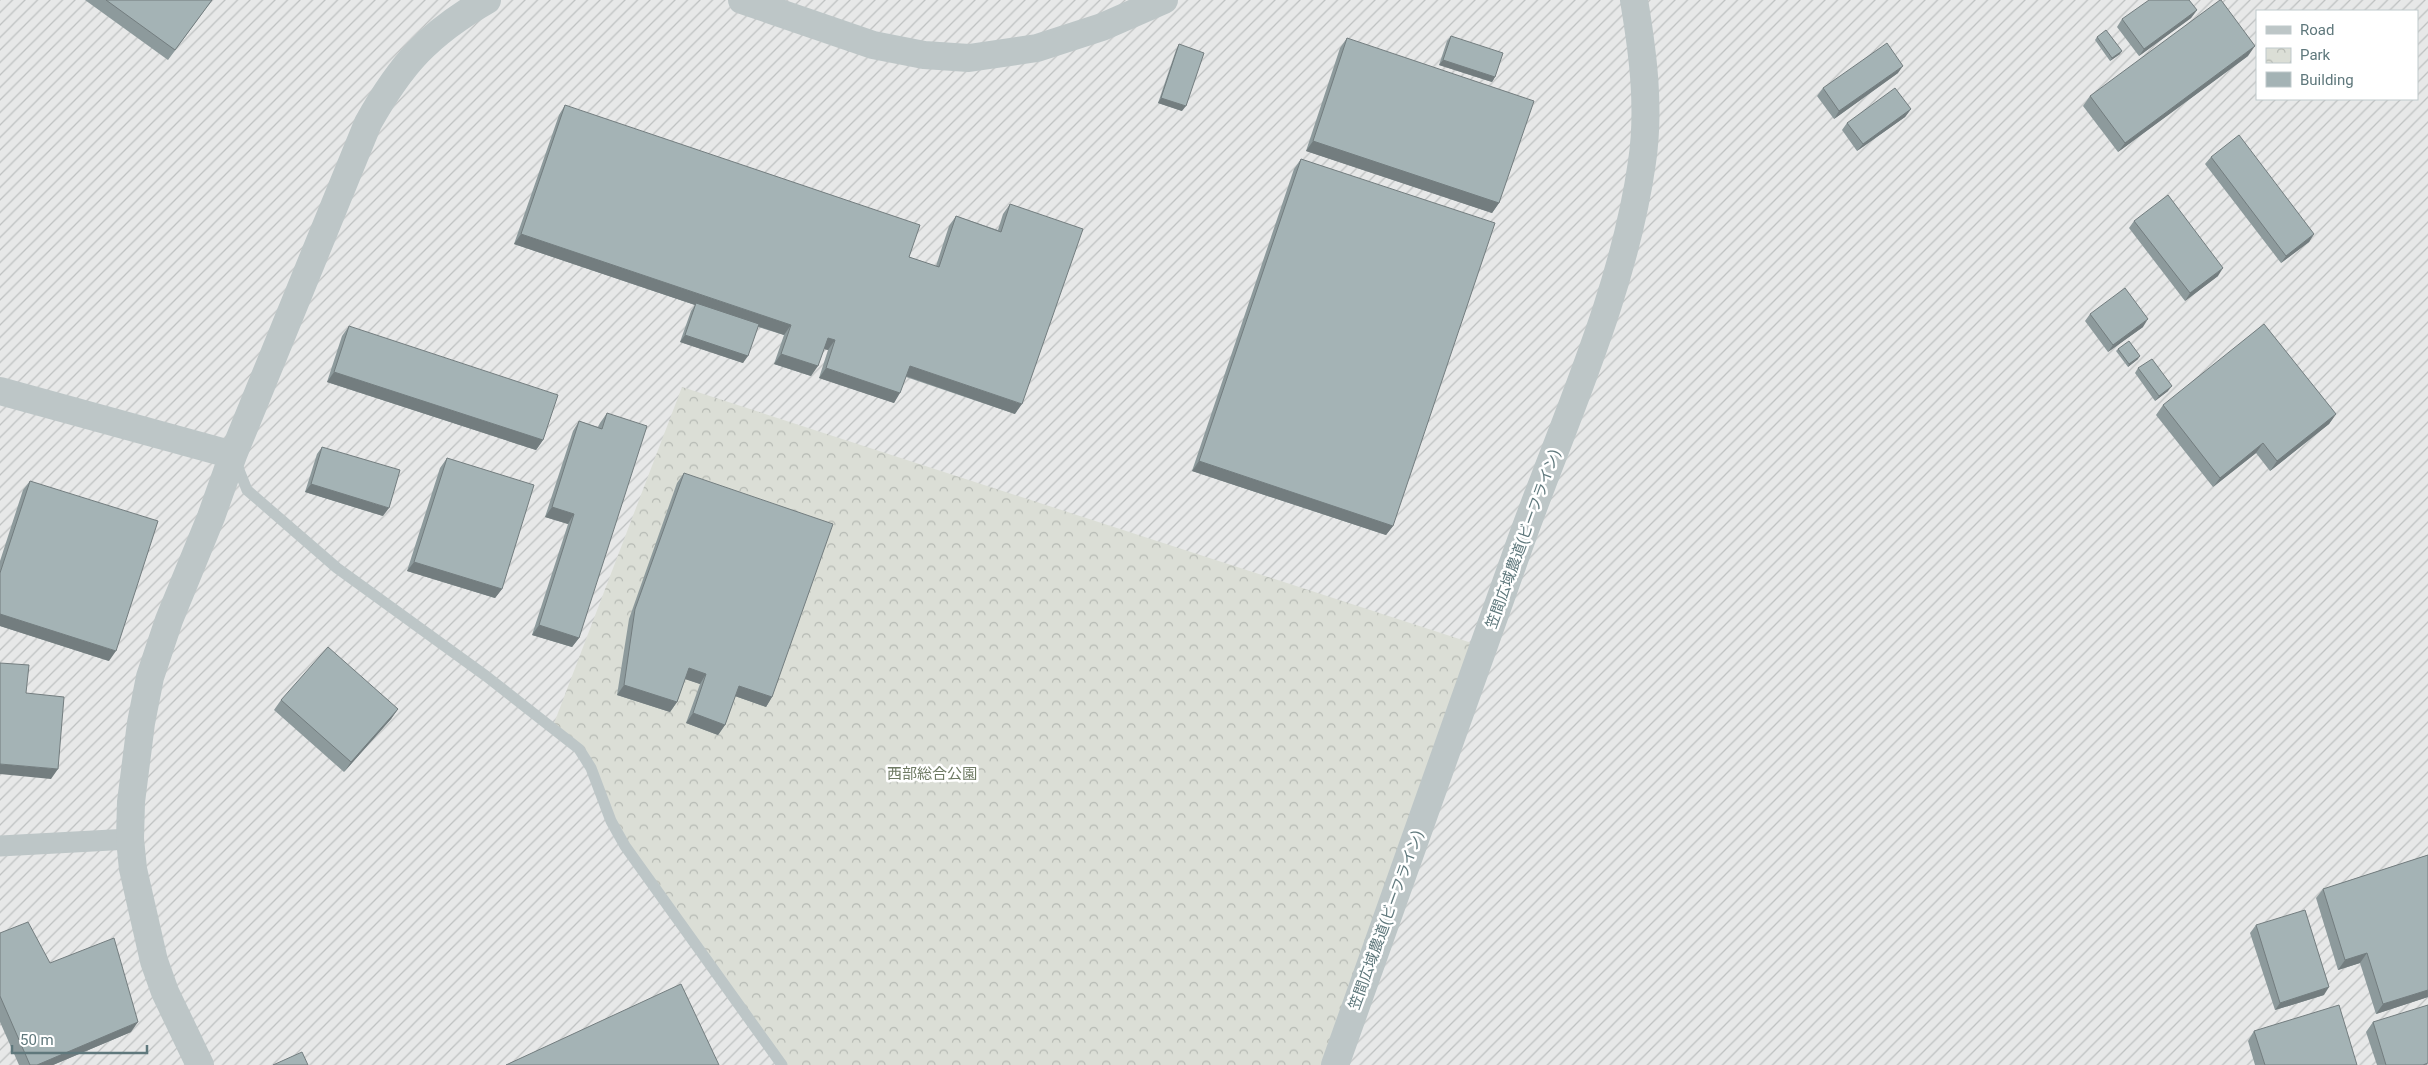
<svg xmlns="http://www.w3.org/2000/svg" width="2428" height="1065" viewBox="0 0 2428 1065" font-family="Roboto,'Noto Sans JP',sans-serif">
  <defs>
    <pattern id="industrial-furrows" width="10" height="10" patternUnits="userSpaceOnUse" patternTransform="scale(1.25)"><rect width="10" height="10" fill="#e7e8e8"/><path d="M-1 1l2-2M0 10L10 0M9 11l2-2" fill="none" stroke="#bec1c1"/></pattern>
    <pattern id="park-crowns" width="20" height="18" patternUnits="userSpaceOnUse" patternTransform="scale(1.25)"><rect width="20" height="18" fill="#dbded6"/><path d="M2 6a3 3 0 1 1 6 0M12 15a3 3 0 1 1 6 0" fill="none" stroke="#b5b9b3"/></pattern>
  </defs>
  <rect width="100%" height="100%" fill="#f9f8f7"/>
  <path fill="url(#industrial-furrows)" fill-rule="evenodd" d="M0,0H2428V1065H0ZM2257,11H2417V99H2257Z"/>
  <path fill="url(#park-crowns)" d="M682,387L1484,647L1335,1065H782L625,846L591,768L553,726Z"/>
  <g fill="none" stroke-linecap="round" stroke-linejoin="round">
    <path stroke="#bdc6c7" stroke-width="11" d="M235,460L247,490L337,568L486,676L579,749L591,768L611,821L625,846L782,1065"/>
    <path stroke="#bdc6c7" stroke-width="21" d="M0,846L130,839"/>
    <path stroke="#bdc6c7" stroke-width="28" d="M742,0L873,45L924,55L969,58L1037,48L1102,27L1164,0
      M0,391L233,455
      M200,1065L165,992L154,961L133,869L130,839L131,802L141,723L150,677L169,620L211,517L233,455L368,123C401,64 428,34 487,0
      M1335,1065C1396,894 1457,723 1517,552C1562,424 1623,297 1642,162C1650,108 1643,54 1634,0"/>
  </g>
  <path fill="#8d9a9c" d="M85,0H212L168,60Z
    M2197,10L2191,18L2139,56L2117,27L2122,19Z
    M1451,36L1495,77L1492,82L1439,65L1447,41Z
    M2097,37L2120,54L2110,61L2095,40Z
    M1347,38L1499,203L1492,213L1306,151L1340,48Z
    M1179,44L1182,111L1158,103L1176,50Z
    M2248,56L2118,152L2083,106L2090,96Z
    M1898,73L1834,119L1817,96L1823,88Z
    M565,105L909,257L936,266L949,226L956,216L998,230L1003,214L1010,204L1015,414L906,377L894,403L819,378L828,350L824,349L811,376L774,364L784,335L758,327L743,363L680,342L691,311L695,305L514,244L559,115Z
    M1911,109L1905,117L1857,151L1842,130L1847,123Z
    M2211,157L2314,234L2309,242L2281,263L2205,164Z
    M1301,159L1393,526L1386,535L1192,471L1294,169Z
    M2134,221L2218,276L2185,301L2129,228Z
    M2090,314L2143,327L2108,352L2085,321Z
    M349,326L543,440L536,450L327,382L342,336Z
    M2118,349L2138,359L2128,367L2116,351Z
    M2138,368L2168,391L2155,401L2135,373Z
    M2163,405L2336,414L2329,424L2270,471L2256,453L2213,487L2156,415Z
    M607,413L579,638L572,647L532,635L568,524L545,517L573,431L579,421L598,427L600,423Z
    M322,447L383,516L305,492L317,454Z
    M447,458L502,589L495,598L407,571L440,468Z
    M684,473L772,697L766,707L735,696L725,725L718,735L686,723L700,684L685,679L677,702L670,712L617,695L629,619L677,483Z
    M30,481L109,661L0,626V561L23,490Z
    M281,700L398,709L391,719L344,772L274,710Z
    M2428,855V997L2376,1014L2360,963L2338,970L2316,898L2323,889Z
    M2256,925L2324,995L2275,1010L2250,933Z
    M0,933L50,963L131,1032L53,1065H19L0,1022Z
    M2373,1022L2428,1065H2377L2366,1032Z
    M2254,1031L2357,1065H2255L2248,1041Z"/>
  <path fill="#737d7f" d="M2197,10L2191,18L2139,56L2144,49Z
    M2255,46L2248,56L2118,152L2125,143Z
    M2122,51L2120,54L2110,61L2112,58Z
    M1443,60L1495,77L1492,82L1439,65Z
    M1903,66L1898,73L1834,119L1839,111Z
    M1161,98L1186,106L1182,111L1158,103Z
    M1911,109L1905,117L1857,151L1863,144Z
    M1313,141L1499,203L1492,213L1306,151Z
    M521,234L791,325L784,335L695,305L696,303L695,305L514,244Z
    M2314,234L2309,242L2281,263L2286,256Z
    M2223,268L2218,276L2185,301L2190,293Z
    M2148,319L2143,327L2108,352L2113,345Z
    M685,335L748,356L743,363L680,342Z
    M828,338L835,340L828,350L821,348Z
    M781,354L818,366L811,376L774,364Z
    M2140,356L2138,359L2128,367L2129,364Z
    M910,366L1022,404L1015,414L903,375Z
    M826,368L900,393L894,403L819,378Z
    M334,372L543,440L536,450L327,382Z
    M2172,386L2168,391L2155,401L2159,396Z
    M2336,414L2329,424L2270,471L2277,461Z
    M2263,443L2256,453L2213,487L2220,478Z
    M1199,461L1393,526L1386,535L1192,471Z
    M311,484L389,508L383,516L305,492Z
    M552,507L574,514L568,524L545,517Z
    M414,562L502,589L495,598L407,571Z
    M0,614L116,651L109,661L0,626Z
    M539,625L579,638L572,647L532,635Z
    M689,668L706,674L700,684L682,678Z
    M624,685L677,702L670,712L617,695Z
    M739,686L772,697L766,707L732,695Z
    M398,709L391,719L344,772L351,762Z
    M693,713L725,725L718,735L686,723Z
    M0,764L58,769L51,779L0,774Z
    M2367,953L2360,963L2338,970L2345,960Z
    M2329,987L2324,995L2275,1010L2280,1003Z
    M2428,990V997L2376,1014L2383,1004Z
    M138,1022L131,1032L53,1065H37Z"/>
  <path fill="#a4b3b5" stroke="#737d7f" d="M106,0H212L175,50Z
    M2149,0H2189L2197,10L2144,49L2122,19Z
    M2220,0H2221L2255,46L2125,143L2090,96Z
    M2106,30L2122,51L2112,58L2097,37Z
    M1451,36L1503,53L1495,77L1443,60Z
    M1347,38L1534,101L1499,203L1313,141Z
    M1887,43L1903,66L1839,111L1823,88Z
    M1179,44L1204,53L1186,106L1161,98Z
    M1895,88L1911,109L1863,144L1847,123Z
    M565,105L920,225L909,257L939,267L956,216L1001,232L1010,204L1083,229L1022,404L910,366L900,393L826,368L835,340L828,338L818,366L781,354L791,325L521,234Z
    M2239,135L2314,234L2286,256L2211,157Z
    M1301,159L1495,223L1393,526L1199,461Z
    M2168,195L2223,268L2190,293L2134,221Z
    M2125,288L2148,319L2113,345L2090,314Z
    M696,303L759,324L748,356L685,335Z
    M2264,324L2336,414L2277,461L2263,443L2220,478L2163,405Z
    M349,326L558,395L543,440L334,372Z
    M2129,341L2140,356L2129,364L2118,349Z
    M2152,359L2172,386L2159,396L2138,368Z
    M607,413L647,426L579,638L539,625L574,514L552,507L579,421L602,429Z
    M322,447L400,470L389,508L311,484Z
    M447,458L534,485L502,589L414,562Z
    M684,473L833,524L772,697L739,686L725,725L693,713L706,674L689,668L677,702L624,685L635,609Z
    M30,481L158,521L116,651L0,614V573Z
    M328,647L398,709L351,762L281,700Z
    M0,663L29,665L26,693L64,697L58,769L0,764Z
    M2428,855V990L2383,1004L2367,953L2345,960L2323,889Z
    M2305,910L2329,987L2280,1003L2256,925Z
    M28,922L50,963L114,938L138,1022L37,1065H30L0,996V933Z
    M681,984L719,1065H506Z
    M2339,1005L2357,1065H2265L2254,1031Z
    M2428,1005V1063L2423,1065H2386L2373,1022Z
    M302,1052L308,1065H273Z"/>
  <g text-anchor="middle" dominant-baseline="central" stroke-width="5" stroke-linejoin="round" paint-order="stroke">
    <g font-size="15" fill="#5f787c" stroke="#fff">
      <text transform="translate(1523 539) rotate(-70)">笠間広域農道(ビーフライン)</text>
      <text transform="translate(1386 920) rotate(-70)">笠間広域農道(ビーフライン)</text>
    </g>
    <g font-size="15" fill="#6e7a63" stroke="#fff">
      <text x="932" y="774">西部総合公園</text>
    </g>
  </g>
  <rect x="2256" y="10" width="162" height="90" fill="#ffffff" stroke="#bfc9cb"/>
  <rect x="2266" y="26" width="25" height="8" fill="#bdc6c7" stroke="#bfc9cb"/>
  <text x="2300" y="35" font-size="15" fill="#5f787c">Road</text>
  <rect x="2266" y="48" width="25" height="15" fill="url(#park-crowns)" stroke="#bfc9cb"/>
  <text x="2300" y="60" font-size="15" fill="#5f787c">Park</text>
  <rect x="2266" y="72" width="25" height="15" fill="#a4b3b5" stroke="#bfc9cb"/>
  <text x="2300" y="85" font-size="15" fill="#5f787c">Building</text>
  <path d="M12 1045v8h135v-8" fill="none" stroke="#5f787c" stroke-width="2.5"/>
  <text x="20" y="1045" font-size="15" fill="#5f787c" stroke="#ffffff" stroke-width="4" paint-order="stroke">50 m</text>
</svg>
